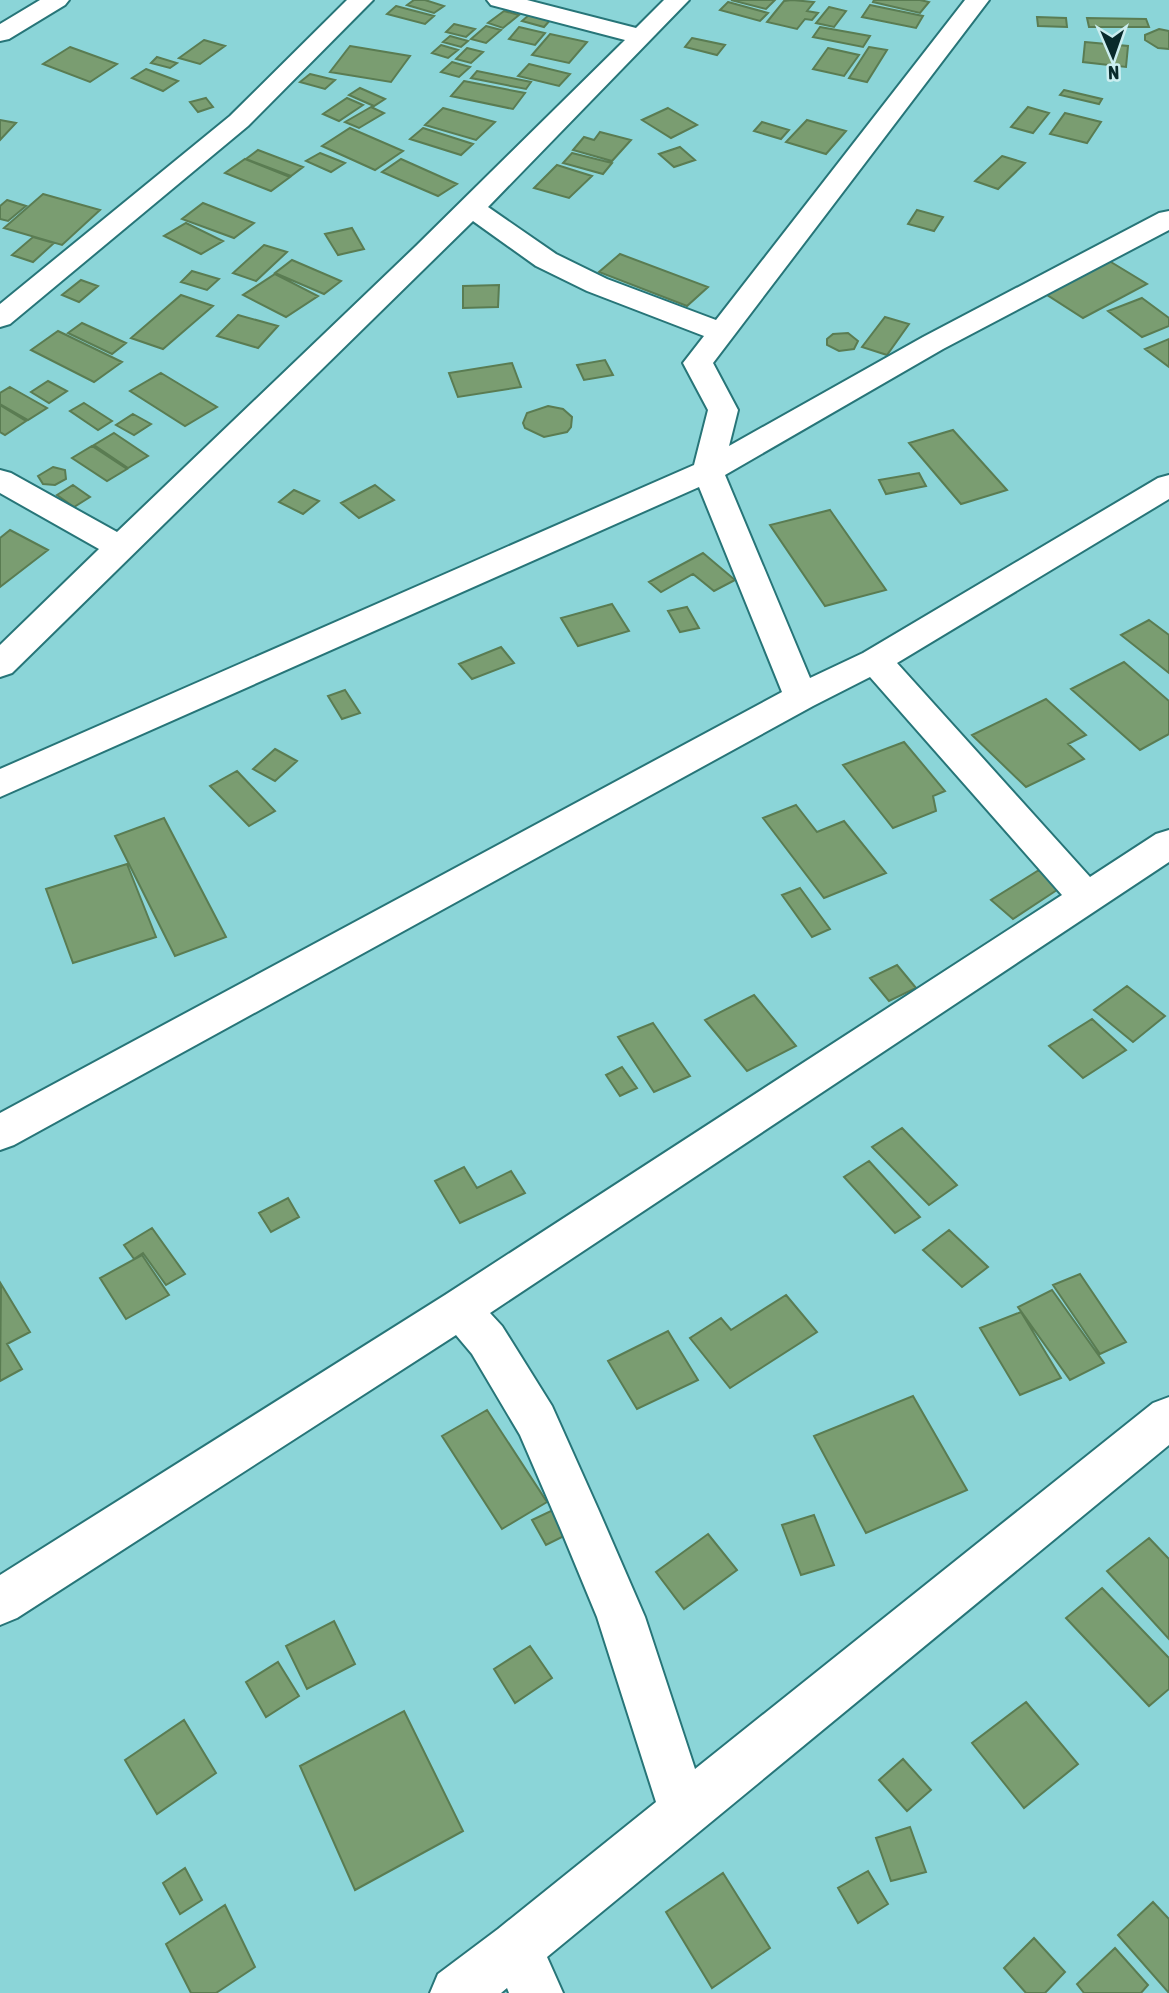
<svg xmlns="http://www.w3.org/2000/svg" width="1169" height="1993" viewBox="0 0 1169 1993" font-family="'Asap Condensed',sans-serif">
  <rect width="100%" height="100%" fill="#8bd5d8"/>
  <path fill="#7a9d71" stroke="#5a7c52" stroke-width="2" d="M414,0H425L444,6L434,13L407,5Z
    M731,0H775L766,9Z
    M792,0L814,2L807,11L818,13L812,20L805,19L797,29L767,22L784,1Z
    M874,0H920L929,2L920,13L873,2Z
    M728,2L768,13L760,21L720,10Z
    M870,5L923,16L916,28L862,17Z
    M396,6L434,16L425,24L387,14Z
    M829,7L846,11L834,27L816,23Z
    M504,11L519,15L503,28L488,23Z
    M530,14L551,19L544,27L522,21Z
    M1037,17L1066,18L1067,27L1038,26Z
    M1087,18L1146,19L1149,27H1089Z
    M454,24L475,29L466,37L446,32Z
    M486,26L501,30L486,43L471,39Z
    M519,27L545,33L535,45L509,39Z
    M820,27L870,36L863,47L813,37Z
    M1159,29L1169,31V49L1158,48L1145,40V35Z
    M550,34L587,42L569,63L532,55Z
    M450,36L468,41L461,47L443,42Z
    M692,38L725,45L717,55L685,47Z
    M204,40L225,46L200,64L179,58Z
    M1085,42L1128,46L1126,67L1083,62Z
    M441,45L458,50L448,58L432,53Z
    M350,46L410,56L391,82L330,72Z
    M70,47L117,64L90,82L43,64Z
    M869,47L887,50L867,82L849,78Z
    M467,48L483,52L471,63L456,59Z
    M828,48L859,55L844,76L813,69Z
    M157,57L177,63L170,68L151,63Z
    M452,62L470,67L459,77L441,72Z
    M529,64L570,74L559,86L518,76Z
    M146,69L178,81L163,91L132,78Z
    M477,71L531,82L526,89L471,78Z
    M310,74L335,80L325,89L300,82Z
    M464,81L525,93L513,109L451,96Z
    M360,88L385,99L374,106L349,95Z
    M1064,90L1102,99L1099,104L1060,95Z
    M206,98L213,107L198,112L190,102Z
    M347,98L363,105L339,121L323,114Z
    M371,107L384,113L359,128L345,122Z
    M1028,107L1049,113L1033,133L1011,127Z
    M443,108L495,122L476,140L425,125Z
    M668,108L697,125L671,138L642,120Z
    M1065,113L1101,122L1087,143L1050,134Z
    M0,120L16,123L0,140Z
    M807,120L846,131L826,154L786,142Z
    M762,122L789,130L781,139L754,131Z
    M350,128L403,151L375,170L322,146Z
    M423,128L473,144L461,155L410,139Z
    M600,132L631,140L612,161L573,150L584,137L594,140Z
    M680,147L695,160L674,167L659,154Z
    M258,150L303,167L291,176L246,159Z
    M320,153L345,163L331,172L306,161Z
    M572,153L612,163L603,174L563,163Z
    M1002,156L1025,163L998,189L975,181Z
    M245,159L290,177L271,191L225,173Z
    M401,159L457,184L438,196L382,172Z
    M557,165L592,176L569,198L534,188Z
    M43,194L100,210L62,245L4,228Z
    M7,200L26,206L8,221L0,219V206Z
    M203,203L254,223L234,238L182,219Z
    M917,210L943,217L934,231L908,224Z
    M186,223L223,241L201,254L164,236Z
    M352,228L364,249L338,255L325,234Z
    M33,237L54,243L33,262L12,255Z
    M264,245L287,252L256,281L233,273Z
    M620,254L708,287L687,306L599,272Z
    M1106,259L1147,284L1083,318L1041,291Z
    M292,260L341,281L324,294L275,273Z
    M192,271L219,279L207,290L181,282Z
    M275,274L318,296L286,317L243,295Z
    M81,280L98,286L79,302L62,295Z
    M499,285L498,307L463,308V286Z
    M181,295L213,306L163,349L131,338Z
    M1142,298L1169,318V326L1142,337L1108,311Z
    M238,315L278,326L258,348L217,336Z
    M885,317L909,324L887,355L862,347Z
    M82,323L126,343L112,354L68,333Z
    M58,331L122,362L94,382L31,350Z
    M848,333L858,341L854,349L839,351L827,345V339L833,334Z
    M1169,339V367L1145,349Z
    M605,360L613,375L584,380L577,365Z
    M512,363L521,387L458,397L449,373Z
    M161,373L217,407L185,426L130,391Z
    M48,381L67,391L49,403L31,392Z
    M10,387L47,408L28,420L0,404V393Z
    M84,403L112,421L98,430L70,411Z
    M0,405L26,421L5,435L0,432Z
    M548,406L563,409L572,417L571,427L567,432L544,437L525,428L523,423L527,413Z
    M133,414L151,424L134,435L116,425Z
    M953,430L1007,490L961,504L909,443Z
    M114,433L148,456L128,468L94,445Z
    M92,446L127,469L107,481L72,458Z
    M53,467L65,470L66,479L55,485L43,484L38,476Z
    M919,473L926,486L886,494L879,480Z
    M73,485L90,497L74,507L57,495Z
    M375,485L394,500L359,518L341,503Z
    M294,490L319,501L303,514L279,502Z
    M830,510L886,590L825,606L770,525Z
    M10,530L48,550L0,587V538Z
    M703,553L735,580L714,591L693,574L661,592L649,582Z
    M612,604L629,631L578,646L561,618Z
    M687,607L699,628L680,632L668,611Z
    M1149,620L1169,635V673L1121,635Z
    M501,647L514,663L472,679L459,664Z
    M1124,662L1169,701V734L1140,750L1071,689Z
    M345,690L360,713L342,719L328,696Z
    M1046,699L1086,735L1068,744L1084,759L1026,787L972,735Z
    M904,742L945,791L933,796L936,811L893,828L843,765Z
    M275,749L297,761L275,781L253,769Z
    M237,771L275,811L249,826L210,786Z
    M796,805L817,832L844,821L886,873L824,898L763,818Z
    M164,818L226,937L175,956L115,836Z
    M127,864L156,937L73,963L46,889Z
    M1039,870L1060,888L1013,919L991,900Z
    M800,888L830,929L812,937L782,895Z
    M897,965L916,988L889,1001L870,978Z
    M1127,986L1165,1016L1133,1042L1094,1010Z
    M754,995L796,1046L747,1071L705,1020Z
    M1092,1019L1126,1050L1083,1078L1049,1046Z
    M653,1023L690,1076L654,1092L618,1037Z
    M622,1067L637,1088L620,1096L606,1075Z
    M902,1128L957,1185L929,1205L872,1147Z
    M869,1161L920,1217L895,1233L844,1177Z
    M464,1167L477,1188L511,1171L525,1193L460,1223L435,1181Z
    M288,1198L299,1217L271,1232L259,1213Z
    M152,1228L185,1274L166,1285L143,1253L134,1259L124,1245Z
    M949,1230L988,1267L962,1287L923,1250Z
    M142,1255L169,1295L126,1319L100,1278Z
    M1080,1274L1126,1342L1100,1354L1053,1285Z
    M1,1284L30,1332L7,1344L22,1369L0,1381Z
    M1052,1290L1104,1363L1070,1380L1018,1307Z
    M786,1295L817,1332L730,1388L690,1338L721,1318L731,1330Z
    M1021,1312L1061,1378L1020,1395L980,1328Z
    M668,1331L698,1380L637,1409L608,1361Z
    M913,1396L967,1490L866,1533L814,1436Z
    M487,1410L547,1502L502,1529L442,1436Z
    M553,1510L566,1535L546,1545L532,1520Z
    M814,1515L834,1565L801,1575L782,1525Z
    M708,1534L737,1570L684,1609L656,1572Z
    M1149,1538L1169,1559V1639L1107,1571Z
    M1102,1588L1169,1658V1689L1149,1706L1066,1618Z
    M334,1621L355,1664L307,1689L286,1646Z
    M530,1646L552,1678L515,1703L494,1669Z
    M278,1662L299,1696L266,1717L246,1682Z
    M1026,1702L1078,1764L1024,1808L972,1743Z
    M404,1711L463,1831L355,1890L300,1766Z
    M184,1720L216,1773L157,1814L125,1760Z
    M903,1759L931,1790L907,1811L879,1780Z
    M910,1827L926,1872L891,1881L876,1838Z
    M185,1868L202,1900L180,1914L163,1883Z
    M868,1871L888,1904L858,1923L838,1888Z
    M723,1873L770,1948L712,1988L666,1912Z
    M1153,1902L1169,1919V1993L1118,1935Z
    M225,1905L255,1967L216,1993H191L166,1944Z
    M1034,1938L1065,1972L1045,1993H1026L1004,1968Z
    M1115,1948L1148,1985L1141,1993H1084L1077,1984Z"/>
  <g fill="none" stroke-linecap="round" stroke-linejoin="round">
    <g stroke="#277578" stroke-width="4">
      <path id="street" d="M40,0H69L65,5L9,39L0,41V24Z
        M347,0H373L248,126L10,324L0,327V304L230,116Z
        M487,0H527L636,28L664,0H689L488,207L556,254L607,279L716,320L965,0H989L713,363L738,410L729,446L923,337L1159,213L1169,211V230L943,349L725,475L810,678L863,653L1158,478L1169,475V499L897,663L1090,877L1156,834L1169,830V862L490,1313L502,1326L552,1406L599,1511L645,1617L695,1769L1153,1403L1169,1397V1445L547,1957L563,1993H509L507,1988L501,1993H430L438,1974L498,1929L656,1802L597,1617L561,1530L520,1435L472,1354L456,1335L17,1618L0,1625V1575L445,1295L1062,895L870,677L813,706L14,1145L0,1150V1113L782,692L699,487L0,797V769L694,465L708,410L683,363L704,336L587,291L536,266L473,221L12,673L0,677V645L99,549L0,493V470L11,473L117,532L416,246L625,40L491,5Z"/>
    </g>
    <use href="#street" fill="#fff" fill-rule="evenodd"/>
  </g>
  <g transform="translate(1113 56) rotate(178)" stroke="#cbeef0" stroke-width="5" paint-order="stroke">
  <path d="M0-5L12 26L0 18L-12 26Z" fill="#092a2b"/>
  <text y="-10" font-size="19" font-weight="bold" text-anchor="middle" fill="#092a2b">N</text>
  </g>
</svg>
